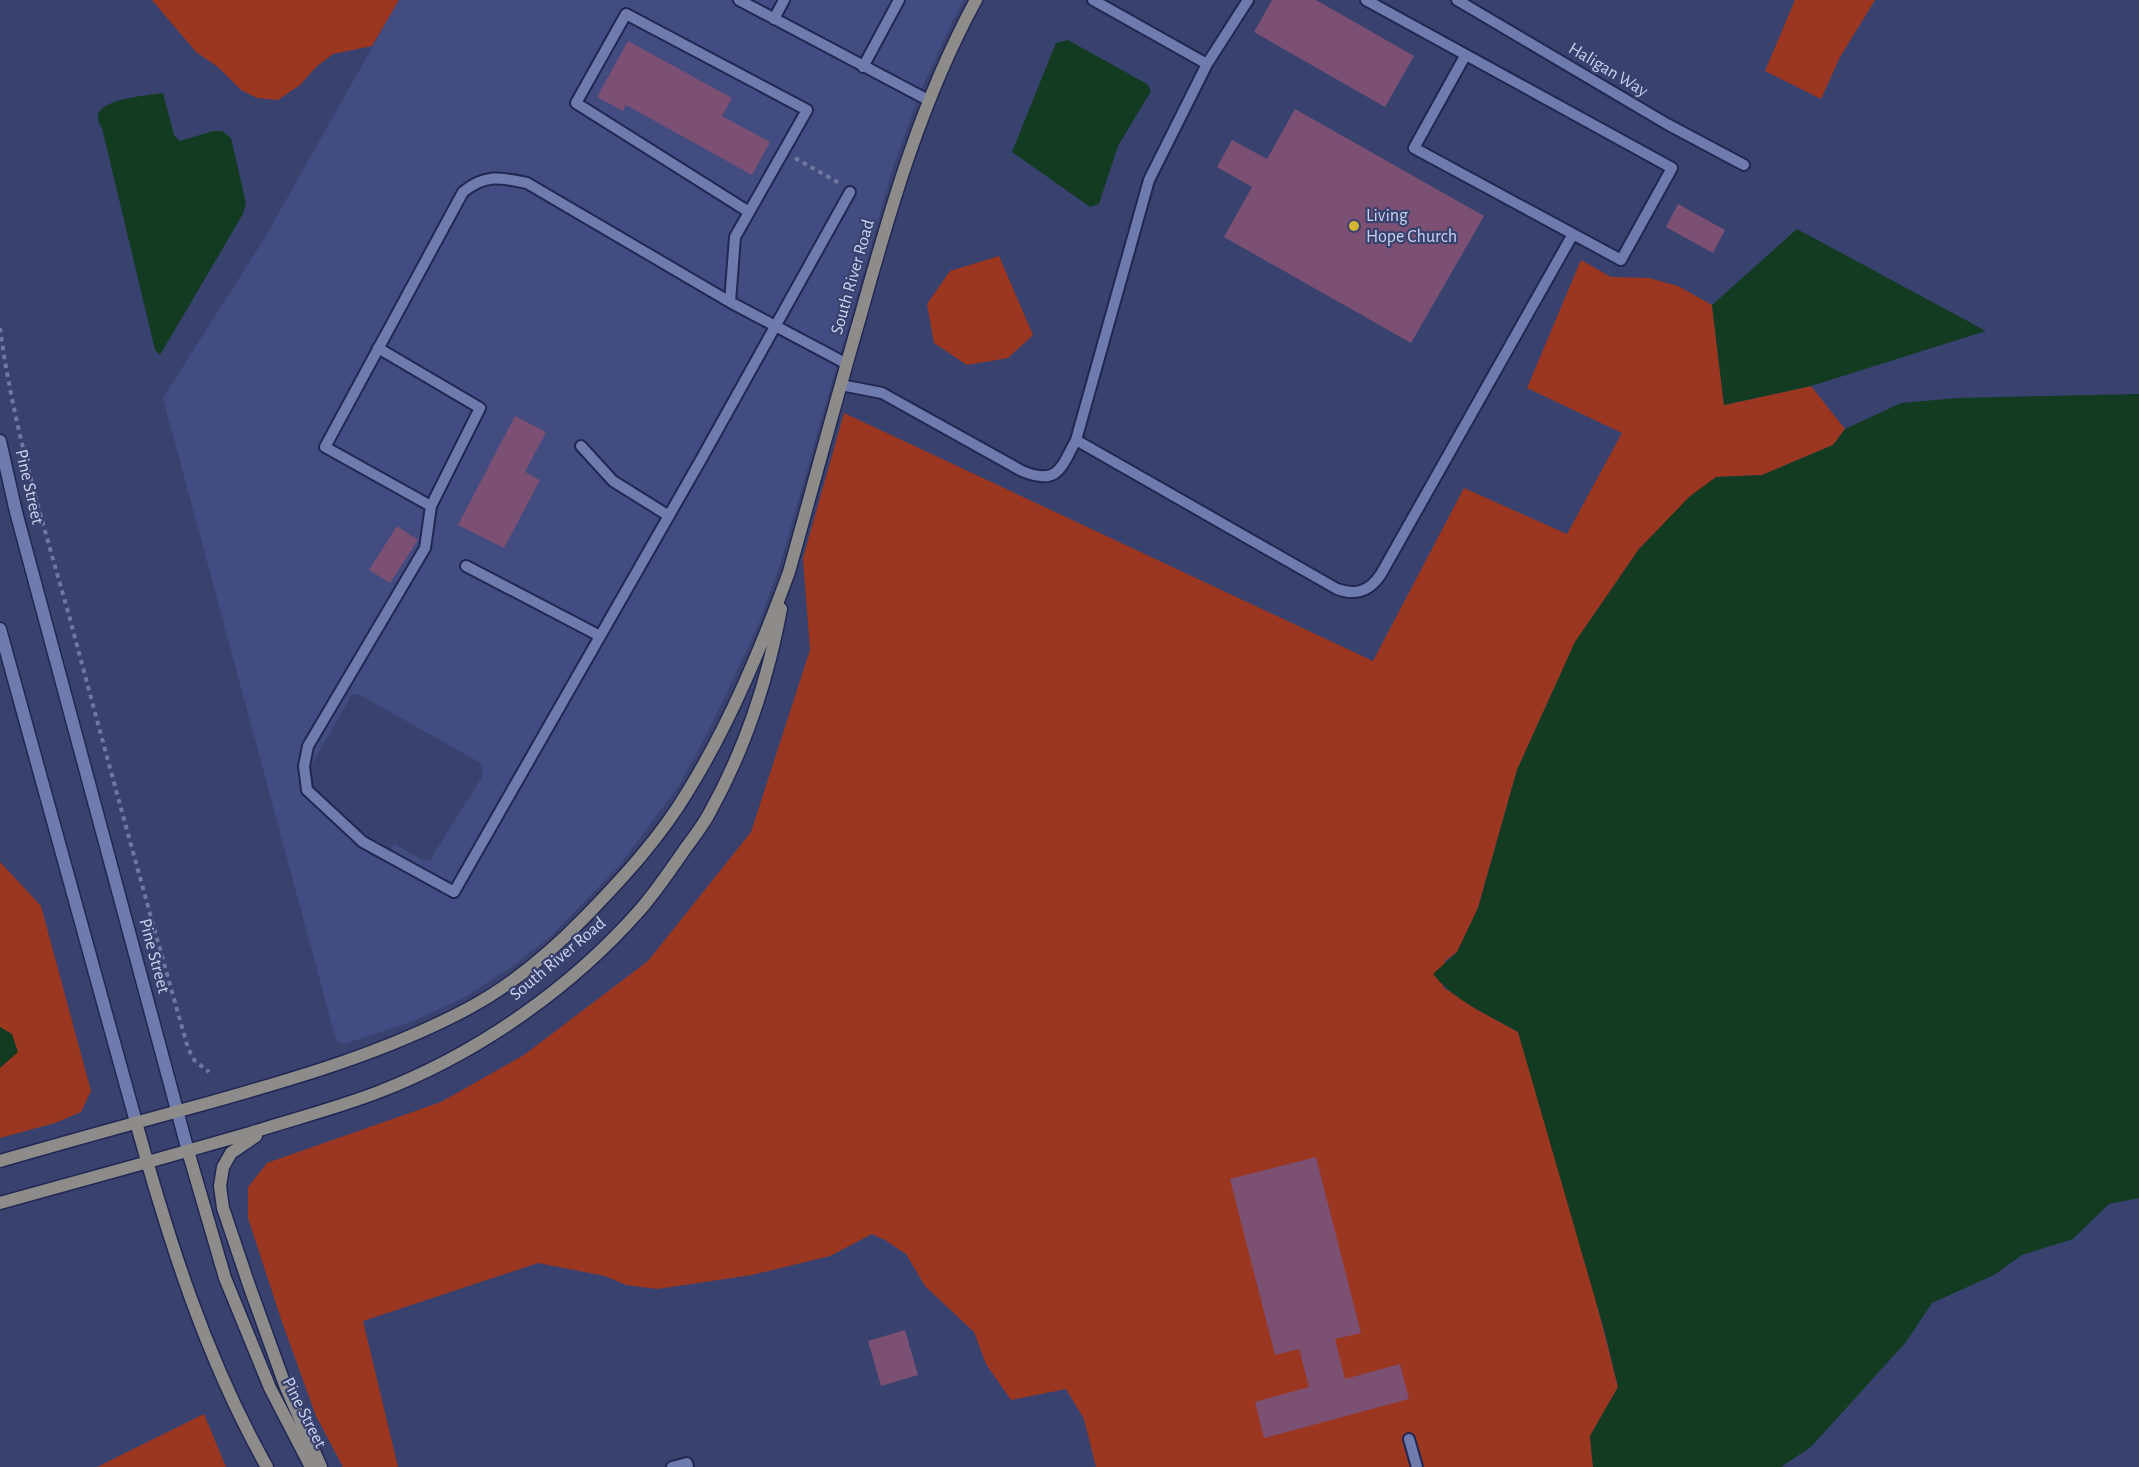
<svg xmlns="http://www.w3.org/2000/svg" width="2139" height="1467" viewBox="0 0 2139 1467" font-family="'Alegreya Sans',sans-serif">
  <rect width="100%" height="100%" fill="#39426f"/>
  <path fill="#424c80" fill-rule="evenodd" d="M399,0H964L951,24L919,95L893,167L779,568L757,628L708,732L678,787L618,867L552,935L510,968L465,997L416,1020L344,1044L336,1040L163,398L264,239ZM352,694L360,695L479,762L483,767L482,777L430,860H422L394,844L389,852L382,853L335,824L308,781V771Z"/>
  <path fill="#9b3720" d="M152,0H399L372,46L333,54L316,67L300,85L278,100L257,98L241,90L218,67L196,52Z
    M1795,0H1875L1840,57L1821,99L1765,71Z
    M999,256L1033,335L1008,358L967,365L934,343L927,304L950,271Z
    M1581,260L1611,277L1649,278L1678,286L1712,305L1724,405L1811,386L1845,429L1833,445L1762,475L1716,477L1639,549L1575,642L1517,770L1478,908L1457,952L1445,961L1443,987L1474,1008L1518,1032C1553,1150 1589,1268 1618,1387L1590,1436L1593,1467H1096L1084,1419L1066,1389L1011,1400L986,1364L974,1332L925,1286L906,1254L885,1240L872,1234L830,1256L752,1275L657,1289L626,1285L605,1276L538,1263L363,1321L398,1467H343L316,1416L281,1319L248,1218V1187L267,1163L441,1102L524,1055L648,961L751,832L810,650L803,558L844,413L1373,661L1464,488L1567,534L1622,433L1527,388Z
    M0,862L41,906L91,1091L81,1112L55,1123L0,1138Z
    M204,1414L226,1467H97Z"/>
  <path fill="#123b22" d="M1068,40L1147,84L1151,91L1118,146L1099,204L1090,207L1012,152L1056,43Z
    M163,93L174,135L180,141L213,131H222L231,138L246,203L243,214L160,355L155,350L102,128C81,99 146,96 163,93Z
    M1797,229L1986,331L1811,386L1724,405L1712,305Z
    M2139,394V1198L2109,1204L2073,1239L2022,1255L1994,1275L1932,1303L1906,1342L1811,1447L1781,1467H1593L1590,1436L1618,1387L1605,1333L1518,1032C1489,1015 1454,1001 1433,974L1457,952L1478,908L1517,770L1575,642L1639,549L1689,497L1716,477L1762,475L1833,445L1845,429L1901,403L1958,398Z
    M0,1027L12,1034L18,1052L0,1068Z"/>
  <path fill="#7b5073" d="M1272,0H1316L1414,56L1385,107L1254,32Z
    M628,41L732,98L722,116L770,142L752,175L626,105L623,111L597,97Z
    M1295,109L1484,216L1411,343L1224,237L1252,187L1217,167L1232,140L1267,159Z
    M1678,204L1725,230L1713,253L1666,227Z
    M515,416L546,432L525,472L540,480L504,548L458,525Z
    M397,526L418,540L390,583L369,570Z
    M1316,1157L1361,1333L1335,1339L1345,1379L1400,1364L1409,1399L1264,1438L1255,1402L1309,1387L1299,1349L1275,1355L1230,1179Z
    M905,1330L918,1375L881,1386L868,1341Z"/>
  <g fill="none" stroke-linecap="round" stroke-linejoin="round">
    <g stroke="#212752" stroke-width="14">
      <path id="service" d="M739,0L928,100
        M1093,0L1207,64
        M1366,0L1672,168L1621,260L1414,148L1465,56
        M1457,0L1667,124L1744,165
        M774,19L784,0
        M863,67L899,0
        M749,212L576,103L626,14L807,110L735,237L730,302L847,364
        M378,348L480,408L431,506L325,447L463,192C485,174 500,177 527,183L730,302
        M841,385L882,393L1022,471C1058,486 1061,468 1076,440L1149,180L1207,64L1248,0
        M1076,440L1337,589C1356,596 1370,591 1381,574L1573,234
        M581,446L613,481L669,516
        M431,506L425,548L308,746L304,766L307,790L363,842L454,892L703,456L850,192
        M466,566L600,636
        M1409,1439L1417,1467
        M672,1467L687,1463L688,1467"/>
    </g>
    <g stroke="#212752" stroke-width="15">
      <path id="tertiary" d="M0,441L16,512L188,1151
        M0,629L136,1122"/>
    </g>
    <g stroke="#212752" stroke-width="15">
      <path id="secondary" d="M136,1122C169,1241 206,1359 267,1467
        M256,1136L231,1153L223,1167L220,1186L223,1208L250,1288L285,1385L321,1467
        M188,1151L225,1278L270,1388L311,1467
        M0,1161C69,1141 138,1122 208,1103C297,1078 387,1052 469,1008C512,985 551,952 585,917C622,879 660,838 688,791C730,723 761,648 789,572C813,486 836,400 861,314C891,206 922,99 976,0
        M0,1203C83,1180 167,1157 250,1133C293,1119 338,1108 381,1091C478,1053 570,989 639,911C655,893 669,872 683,852C692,839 703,826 710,812C745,749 768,679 781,609"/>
    </g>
    <path stroke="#70789f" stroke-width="4" stroke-dasharray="4.5 4.5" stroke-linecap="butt" d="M795,158L841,184
      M0,328C13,427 43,523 70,619C108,762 147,905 188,1048L194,1060L209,1072"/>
    <use href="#service" stroke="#707bad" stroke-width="10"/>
    <use href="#tertiary" stroke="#707bad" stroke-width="12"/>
    <use href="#secondary" stroke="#8d8c8a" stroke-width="12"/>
  </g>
  <circle fill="#d6b534" stroke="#39426f" stroke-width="2" cx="1354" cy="226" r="6"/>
  <g text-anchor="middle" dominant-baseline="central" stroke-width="4.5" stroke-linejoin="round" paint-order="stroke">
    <g font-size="18" fill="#ccd3ef" stroke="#39426f">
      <text transform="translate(1608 70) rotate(31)">Haligan Way</text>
      <text transform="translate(853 277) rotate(-74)">South River Road</text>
      <text transform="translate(29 487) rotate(77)">Pine Street</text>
      <text transform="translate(154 956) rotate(75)">Pine Street</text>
      <text transform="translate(558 959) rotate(-40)">South River Road</text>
      <text transform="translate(304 1413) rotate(63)">Pine Street</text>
    </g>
    <g font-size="18" fill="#ccd3ef" stroke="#39426f" text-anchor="start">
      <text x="1366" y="216">Living<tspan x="1366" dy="21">Hope Church</tspan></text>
    </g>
  </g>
</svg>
